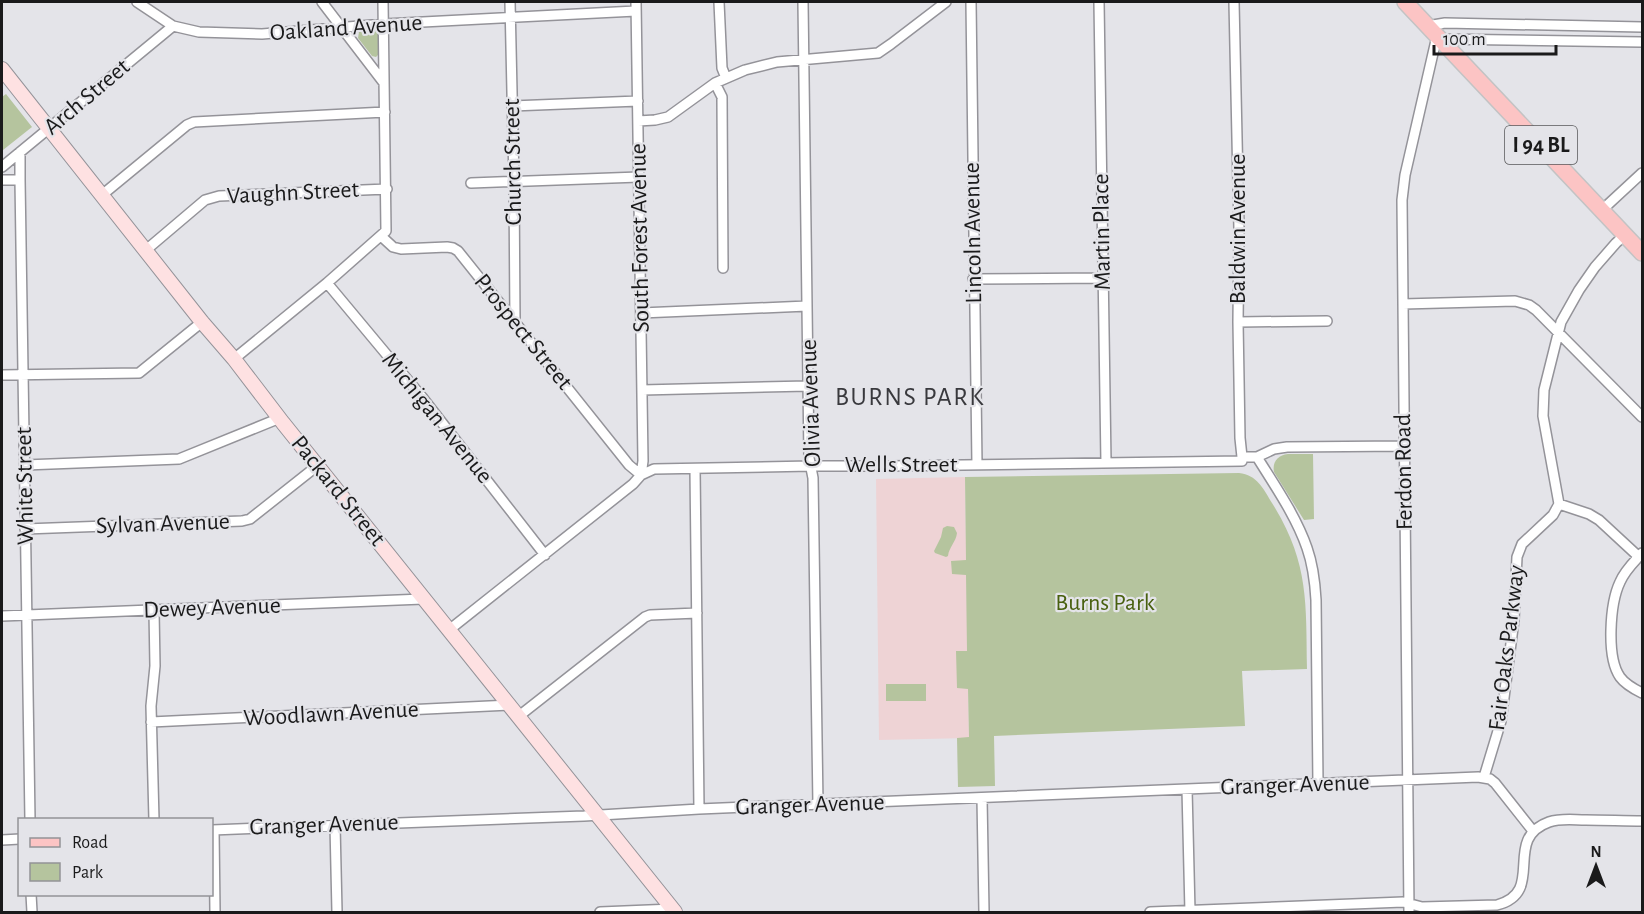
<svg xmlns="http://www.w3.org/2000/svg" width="1644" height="914" viewBox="0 0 1644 914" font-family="'Alegreya Sans',sans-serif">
  <rect width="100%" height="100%" fill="#e4e4e9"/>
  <path fill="#eed3d5" d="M965,477L969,738L879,740L876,479Z"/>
  <path fill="#b5c49e" d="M372,30L376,31L378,34V55L376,57L372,56L358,38L359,32Z
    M6,94L32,127L3,150L2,148V97Z
    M1288,454H1313L1314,519L1304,520L1274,472C1272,462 1278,455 1288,454Z
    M1239,473C1257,475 1263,488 1272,503C1309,562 1306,602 1307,669L1242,671L1245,726L994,736L995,786L958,787L957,738L969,737L968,689L957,688L956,651H967L966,575L952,574L951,561L966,560L965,477Z
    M947,526L954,527L957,533C956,542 949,547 948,556L946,557L935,553L934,551L941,537L943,528Z
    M886,684H926V701H886Z"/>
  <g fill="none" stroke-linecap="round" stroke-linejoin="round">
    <g stroke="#949399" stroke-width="12">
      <path id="minor" d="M137,2L173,26L199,32L262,34L384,24L636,11
        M322,2L384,83
        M510,2L514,182L515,322
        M636,2L643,461L641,475
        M719,2L722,68L726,78
        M803,2L809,458L813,478L818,805
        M971,2L977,465
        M1099,2L1106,463
        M1234,2L1239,229L1238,322L1240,438L1242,457
        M1427,26L1445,23L1642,27
        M1439,39L1642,42
        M715,83L722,97L723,268
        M512,106L638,101
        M638,121L655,120L668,117L715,83L745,70L777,62L878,53L891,44L946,2
        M20,152V180L30,820
        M2,167L173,26
        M2,180H20
        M471,183L639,177
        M102,195L187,125L194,122L385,112
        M1602,210L1642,173
        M381,236L393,247L401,249L447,247L453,248L458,251L629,465L641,475
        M146,250L205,200L219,196L387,189
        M973,279L1103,278
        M327,283L422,397L545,555
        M1403,304L1515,301L1529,305L1536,310L1642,417
        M641,313L807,306
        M1238,322L1327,321
        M234,359L327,283L386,231L383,2
        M2,375L139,373L202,322
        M642,390L808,386
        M1257,457C1275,486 1296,516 1307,548C1313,565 1315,582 1316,600L1318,784
        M25,465L179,459L280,418
        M695,469L699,809
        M1559,504L1589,514L1599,520L1639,557
        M25,529L242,521L250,519L317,466
        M1642,553C1634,562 1625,570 1620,582C1610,603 1606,657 1620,677C1625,684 1634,689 1642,693
        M2,616L423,599
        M449,630L633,484L641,475L654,469L811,466H890L1242,461V457H1257L1274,449L1287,447L1404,446
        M519,716L645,617L650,615L697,613
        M151,722L511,705
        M1484,777L1501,721L1514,620L1517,557L1522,544L1553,515L1559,504L1543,416L1544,390L1561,322L1579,290L1595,267L1616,243L1626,234
        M1187,789L1190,912
        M982,798L984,912
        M154,820L151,706L155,666L154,611
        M335,825L337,912
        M212,830L584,816L699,809L1478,777L1490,779L1495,783L1533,831
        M214,830L215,912
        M2,840L20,839
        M31,894L32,912
        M600,912L673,909
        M1150,912L1403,902L1422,907L1497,905C1547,892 1501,839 1549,822C1561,818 1573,820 1586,820C1605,820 1624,821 1642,821
        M1409,912L1402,200L1405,175L1437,36"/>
    </g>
    <g stroke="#949399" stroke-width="16">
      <path id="secondary" d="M2,69L202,322L234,359L283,423L675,912"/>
    </g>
    <g stroke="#c3c3c4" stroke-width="18">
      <path id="primary" d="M1405,2L1642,253"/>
    </g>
    <use href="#minor" stroke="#fff" stroke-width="9"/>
    <use href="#secondary" stroke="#fee1e2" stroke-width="14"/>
    <use href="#primary" stroke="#fcc4c4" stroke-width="15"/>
  </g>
  <g text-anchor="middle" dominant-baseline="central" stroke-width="4.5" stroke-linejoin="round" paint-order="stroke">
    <rect fill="#e4e4e9" stroke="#575759" stroke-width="1.5" x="1505" y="126" width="72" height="38" rx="4.5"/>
    <g font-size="22" font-weight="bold" fill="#1a1a1b">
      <text x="1541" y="145">I 94 BL</text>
    </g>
    <g font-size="24" fill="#1a1a1b" stroke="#e4e4e9">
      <text transform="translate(346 28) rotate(-4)">Oakland Avenue</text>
      <text transform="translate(87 97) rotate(-40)">Arch Street</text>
      <text transform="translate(513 162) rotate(-91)">Church Street</text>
      <text transform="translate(293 193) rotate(-3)">Vaughn Street</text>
      <text transform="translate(1238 229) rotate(-90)">Baldwin Avenue</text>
      <text transform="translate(1102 232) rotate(-91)">Martin Place</text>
      <text transform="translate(973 233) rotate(-91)">Lincoln Avenue</text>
      <text transform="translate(640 238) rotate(-91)">South Forest Avenue</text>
      <text transform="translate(523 332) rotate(51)">Prospect Street</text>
      <text transform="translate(811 403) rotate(-92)">Olivia Avenue</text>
      <text transform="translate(437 418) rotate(51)">Michigan Avenue</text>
      <text x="901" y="465">Wells Street</text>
      <text transform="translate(1404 472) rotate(-91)">Ferdon Road</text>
      <text transform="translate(25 486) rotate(-91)">White Street</text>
      <text transform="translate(338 491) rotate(51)">Packard Street</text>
      <text transform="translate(163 524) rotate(-2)">Sylvan Avenue</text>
      <text transform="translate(212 608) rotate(-2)">Dewey Avenue</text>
      <text transform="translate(1507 648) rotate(-83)">Fair Oaks Parkway</text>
      <text transform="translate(331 714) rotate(-3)">Woodlawn Avenue</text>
      <text transform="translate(1295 785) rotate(-2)">Granger Avenue</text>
      <text transform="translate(810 805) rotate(-2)">Granger Avenue</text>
      <text transform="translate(324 825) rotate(-2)">Granger Avenue</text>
    </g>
    <g font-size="24" fill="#48600f" stroke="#e4e4e9">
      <text x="1105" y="603">Burns Park</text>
    </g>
    <g font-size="26" letter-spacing="1.5" fill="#39393d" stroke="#e4e4e9">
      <text x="910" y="397">BURNS PARK</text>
    </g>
  </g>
  <rect width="1644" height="914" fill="none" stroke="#1a1a1b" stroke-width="6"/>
  <rect x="18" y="818" width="195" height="78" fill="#e4e4e9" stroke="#939397" stroke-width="1.5"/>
  <rect x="30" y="838" width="30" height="9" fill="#fcc4c4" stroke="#939397" stroke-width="1.5"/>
  <text x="72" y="848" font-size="18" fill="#1a1a1b">Road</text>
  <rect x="30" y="863" width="30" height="18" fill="#b5c49e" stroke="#939397" stroke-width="1.5"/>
  <text x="72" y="878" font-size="18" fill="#1a1a1b">Park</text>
  <g transform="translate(1596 866)" stroke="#e4e4e9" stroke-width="4.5" paint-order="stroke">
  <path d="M0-4.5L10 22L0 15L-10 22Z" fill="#1a1a1b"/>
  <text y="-9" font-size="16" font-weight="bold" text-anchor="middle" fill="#1a1a1b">N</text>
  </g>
  <path d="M1434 45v9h122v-9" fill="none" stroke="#1a1a1b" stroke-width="3"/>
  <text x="1443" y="45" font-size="18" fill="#1a1a1b" stroke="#e4e4e9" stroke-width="4.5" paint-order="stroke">100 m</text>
</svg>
